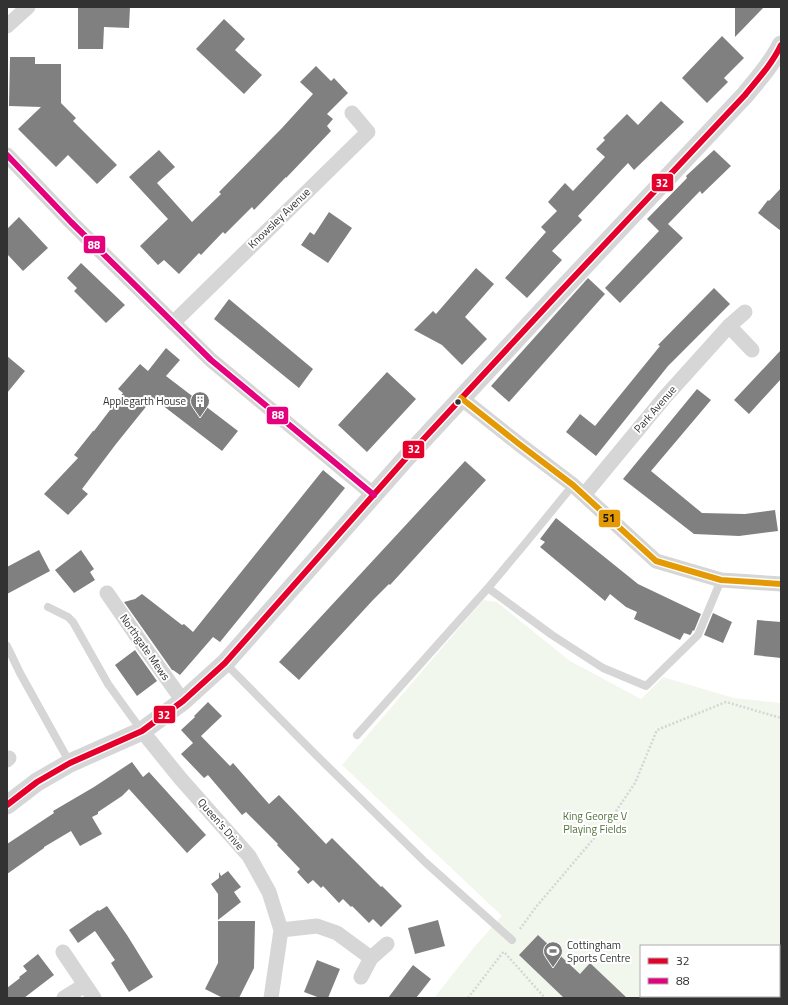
<svg xmlns="http://www.w3.org/2000/svg" width="788" height="1005" viewBox="0 0 788 1005" font-family="'Titillium Web',sans-serif">
  <rect width="100%" height="100%" fill="#fff"/>
  <path fill="#f2f7ee" fill-rule="evenodd" d="M483,600L497,602L570,661L641,699L663,677L734,698L781,703V998H434L475,946L502,916L342,765ZM641,946H779V996H641Z"/>
  <path fill="#808080" d="M78,7H130L129,28L104,27L103,49H78Z
    M735,7H764L735,37Z
    M224,19L245,39L235,50L262,75L244,94L196,49Z
    M722,36L744,58L724,78L728,82L707,103L682,78Z
    M10,57H35V64H61V103L76,118L73,121L117,165L97,184L68,155L56,167L18,129L41,107L9,106Z
    M316,66L331,81L334,78L348,93L327,114L333,119L327,126L331,131L286,178V177L254,210L252,207L225,234L223,232L201,255L199,253L179,274L164,260L158,265L140,246L168,219L129,177L159,150L175,167L157,183L192,222L221,194L219,192L282,128L313,94L300,82Z
    M661,101L684,122L634,170L628,163L578,216L582,220L552,251L562,260L527,298L505,278L546,232L541,227L557,211L548,202L565,183L573,191L605,157L596,149L605,140L603,138L627,114L638,125Z
    M714,150L731,166L702,194L700,191L668,224L683,238L620,303L605,288L659,231L647,219L687,178L686,176Z
    M781,188V231L758,213L768,200L769,201Z
    M329,212L352,228L328,263L301,245L310,232L314,235Z
    M19,217L48,248L23,271L7,254V229Z
    M81,263L125,305L106,323L74,291L77,288L67,278Z
    M476,268L494,284L465,317L487,339L462,365L442,345L414,330L433,311L436,314Z
    M588,278L605,294L509,402L491,386Z
    M714,288L730,304L668,366L596,456L566,432L580,414L595,426L660,346L658,345Z
    M229,299L313,369L299,388L214,319Z
    M166,348L180,360L166,376L238,431L222,451L153,398L116,444L82,489L88,494L68,515L44,494L78,458L74,455L93,431H94L123,393L118,389L140,364L148,371Z
    M781,350V379L749,414L734,400Z
    M7,356L25,371L7,393Z
    M387,372L416,399L367,452L338,425Z
    M697,389L711,400L651,471L702,513L745,514L775,510L778,531L739,536L694,534L623,479Z
    M465,461L486,480L390,585L389,584L373,600L299,680L279,662Z
    M323,470L345,488L220,642L213,637L180,675L173,670H172L124,602L135,599L142,594L182,625L184,624L193,632Z
    M556,518L638,584L701,614L694,631L693,630L691,634L690,635L684,633L680,640L634,619L637,612L626,607L610,594L605,601L540,547L545,542L540,539Z
    M39,550L50,571L7,594V567Z
    M81,550L94,569L90,572L95,580L74,593L55,570Z
    M713,613L732,622L723,643L704,635Z
    M757,620L781,622V658L754,655Z
    M135,650L157,681L137,696L115,665Z
    M208,702L222,716L201,736L230,766L233,763L269,804L279,795L326,844L332,838L381,887L382,886L402,906L381,927L373,919L369,923L352,906L351,907L343,899L339,903L323,886L321,888L313,880L308,884L297,872L300,869L277,845L278,844L246,812L242,815L208,775L204,778L181,754L193,743L181,730L195,717L194,716Z
    M132,762L143,777L149,772L206,835L187,853L129,789L122,796L98,812V814L92,817L102,834L80,846L71,831L44,847V848L7,874V844L54,813L53,811L94,787Z
    M228,871L241,887L234,892L241,902L218,920V894L211,884L219,878V872L221,876Z
    M107,906L127,935L153,977L129,992L111,963L115,960L95,931L78,943L69,930L98,910L99,911Z
    M438,920L445,946L415,954L408,928Z
    M218,921H255L254,968L239,998H223L205,989L218,963Z
    M538,935L580,974L590,963L627,998H564L519,955Z
    M38,954L54,975L24,998H7V988L20,978L19,977L27,971L23,966Z
    M317,960L340,969L328,998H320L304,992Z
    M413,965L431,979L416,998H388Z"/>
  <g fill="none" stroke-linecap="round" stroke-linejoin="round">
    <path stroke="#d6d6d6" stroke-width="2.5" stroke-dasharray="2 2" stroke-linecap="butt" d="M520,929L536,907L612,817L635,783L657,730L726,702L781,718
      M505,953L545,998
      M468,998L504,951"/>
    <path stroke="#d6d6d6" stroke-width="8" d="M488,588L552,635L603,668L646,686L698,635L721,580
      M48,607L68,617L73,622L108,684L142,731
      M7,646L20,673L70,763
      M225,663L314,753L425,862L512,940
      M357,735L488,588L524,545L573,485"/>
    <path stroke="#d6d6d6" stroke-width="15" d="M7,26L28,7
      M7,155L71,222L211,360L374,495
      M173,323L368,132L352,113
      M729,326L752,350
      M461,398L519,444L573,485L656,561L721,580L781,584
      M584,495L665,397L729,326L745,312
      M107,593L145,648L183,701
      M142,731L180,778L249,856L269,892L281,930L271,998
      M7,760L9,758
      M281,930L317,926L337,933L371,958
      M63,952L94,998
      M361,977L371,958L387,944
      M64,998L85,985"/>
    <path stroke="#d6d6d6" stroke-width="19" d="M7,805L37,782L70,763L142,731L183,701L225,663L407,457L557,295L745,95C758,79 772,64 781,45"/>
    <g stroke="#fff" stroke-width="9">
      <path id="bus-1" d="M7,805L37,782L70,763L142,731L183,701L225,663L407,457L557,295L745,95C758,79 772,64 781,45"/>
    </g>
    <g stroke="#fff" stroke-width="9">
      <path id="bus-2" d="M7,155L71,222L211,360L374,495"/>
    </g>
    <g stroke="#fff" stroke-width="9">
      <path id="bus-3" d="M461,398L519,444L573,485L656,561L721,580L781,584"/>
    </g>
    <use href="#bus-1" stroke="#e4002b" stroke-width="6"/>
    <use href="#bus-2" stroke="#e5007d" stroke-width="6"/>
    <use href="#bus-3" stroke="#e39a05" stroke-width="6"/>
  </g>
  <defs>
    <g id="building-pin" transform="scale(1)"><path d="M0 17L-7.5 6A9.5 9.5 0 1 1 7.5 6Z" fill="#7a7a7a" stroke="#fff"/><path d="M-4-6H4V6H1V3H-1V6H-4ZM-2.5-4.3h1.7v1.8h-1.7ZM.8-4.3h1.7v1.8H.8ZM-2.5-1h1.7V.8h-1.7ZM.8-1h1.7V.8H.8Z" fill="#fff"/></g>
    <g id="stadium-pin" transform="scale(1)"><path d="M0 17L-7.5 6A9.5 9.5 0 1 1 7.5 6Z" fill="#7a7a7a" stroke="#fff"/><path d="M0-5a6.5 5 0 1 0 0 10a6.5 5 0 1 0 0-10ZM-3.5-1.8h7v3.6h-7Z" fill="#fff"/></g>
  </defs>
  <g fill-rule="evenodd">
    <use href="#building-pin" x="200" y="401"/>
    <use href="#stadium-pin" x="553" y="951"/>
  </g>
  <circle fill="#323232" stroke="#fff" stroke-width="1.5" cx="458" cy="402" r="3.5"/>
  <g text-anchor="middle" dominant-baseline="central" stroke-width="4" stroke-linejoin="round" paint-order="stroke">
    <g font-size="11" fill="#323232" stroke="#fff">
      <text transform="translate(279 218) rotate(-44)">Knowsley Avenue</text>
      <text transform="translate(655 409) rotate(-49)">Park Avenue</text>
      <text transform="translate(145 647) rotate(55)">Northgate Mews</text>
      <text transform="translate(221 824) rotate(49)">Queen's Drive</text>
    </g>
    <g font-size="11" fill="#323232" stroke="#fff" text-anchor="end">
      <text x="186" y="401">Applegarth House</text>
      <text x="567" y="945" text-anchor="start">Cottingham<tspan x="567" dy="13">Sports Centre</tspan></text>
    </g>
    <g font-size="11" fill="#51733a" stroke="#fff">
      <text x="595" y="816">King George V<tspan x="595" dy="13">Playing Fields</tspan></text>
    </g>
  </g>
  <g stroke="#fff" stroke-width="1.5">
    <rect x="651" y="173" width="23" height="19" rx="4" fill="#e4002b"/>
    <rect x="83" y="235" width="23" height="19" rx="4" fill="#e5007d"/>
    <rect x="266" y="406" width="23" height="19" rx="4" fill="#e5007d"/>
    <rect x="402" y="440" width="23" height="19" rx="4" fill="#e4002b"/>
    <rect x="598" y="509" width="23" height="19" rx="4" fill="#e39a05"/>
    <rect x="153" y="705" width="23" height="19" rx="4" fill="#e4002b"/>
  </g>
  <g font-size="11" text-anchor="middle" font-weight="bold" fill="#fff">
    <text x="662" y="187">32</text>
    <text x="94" y="249">88</text>
    <text x="278" y="419">88</text>
    <text x="414" y="453">32</text>
    <text x="164" y="719">32</text>
  </g>
  <g font-size="11" text-anchor="middle" font-weight="bold" fill="#111">
    <text x="609" y="522">51</text>
  </g>
  <rect width="788" height="1005" fill="none" stroke="#323232" stroke-width="16"/>
  <rect x="640" y="945" width="140" height="52" fill="#ffffff" stroke="#adadad"/>
  <rect x="648" y="958" width="20" height="6" fill="#e4002b" stroke="#adadad"/>
  <text x="676" y="965" font-size="12" fill="#323232">32</text>
  <rect x="648" y="978" width="20" height="6" fill="#e5007d" stroke="#adadad"/>
  <text x="676" y="985" font-size="12" fill="#323232">88</text>
</svg>
